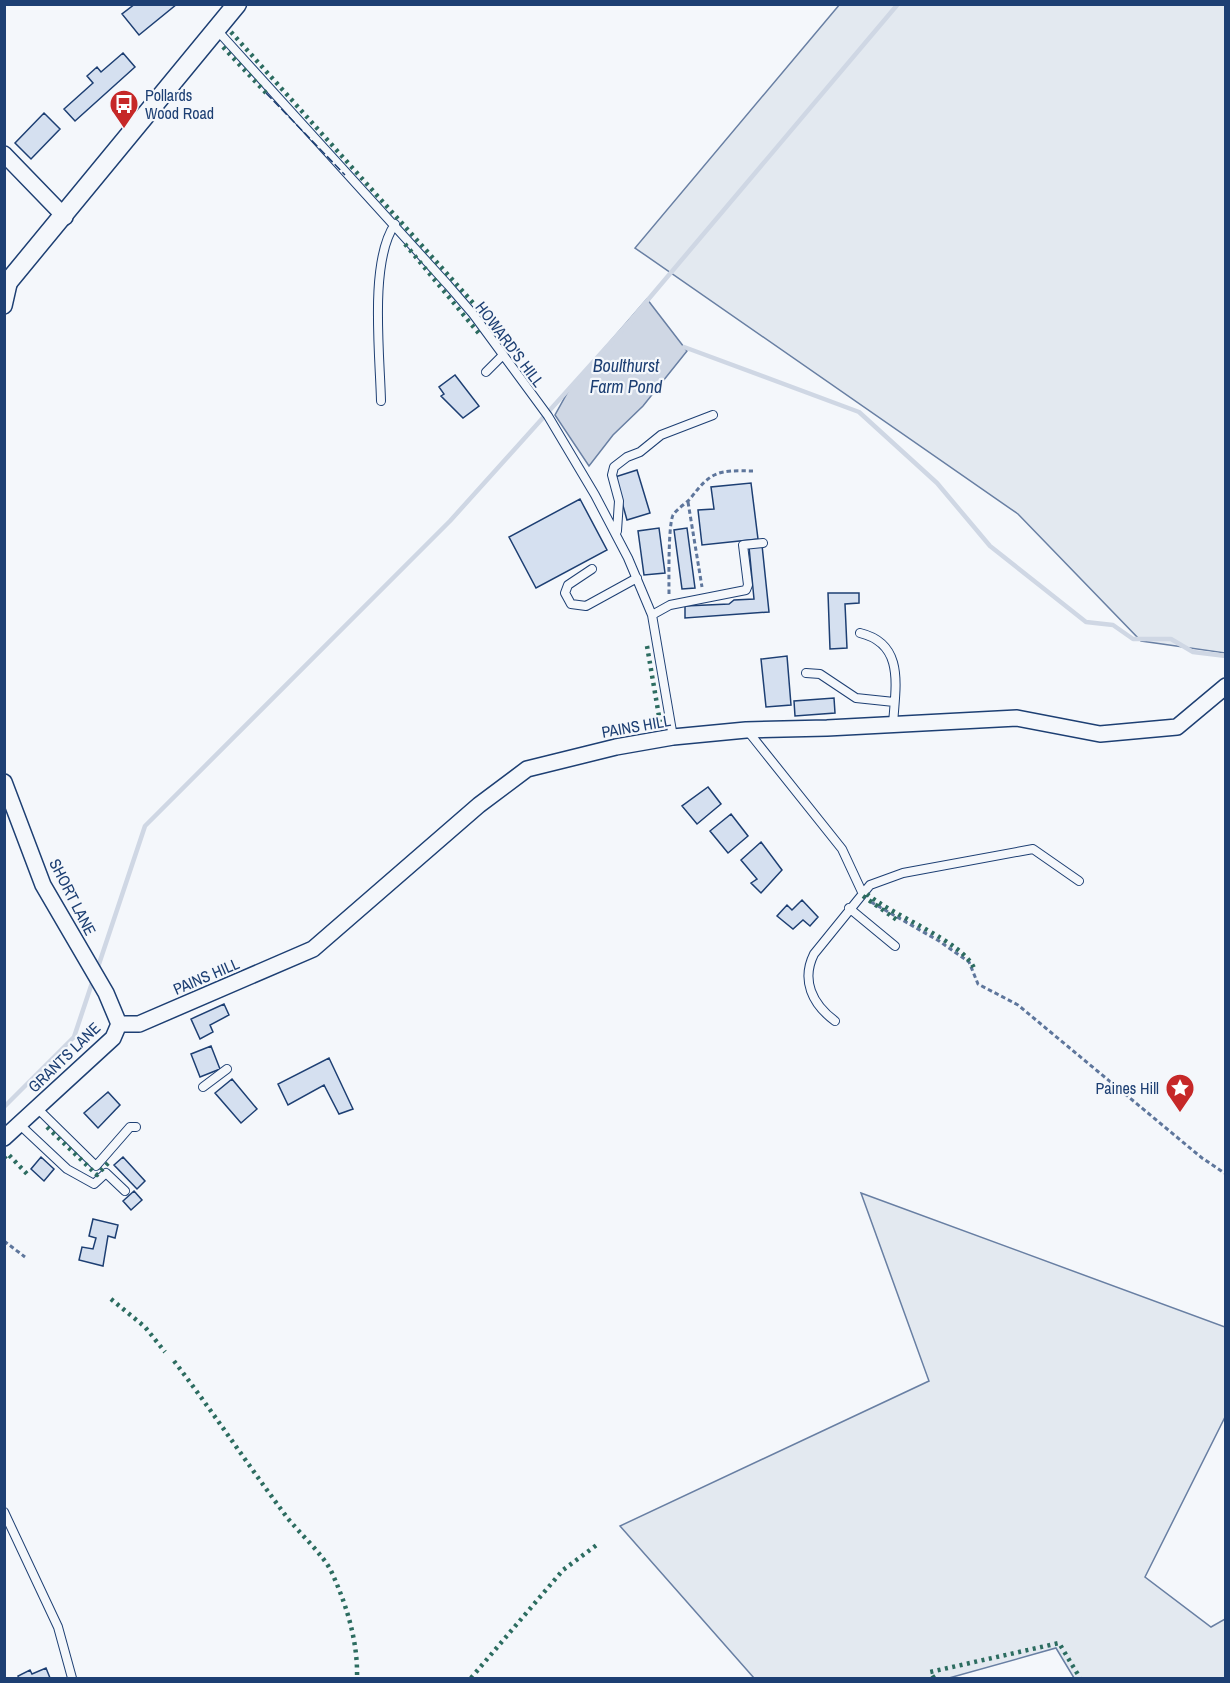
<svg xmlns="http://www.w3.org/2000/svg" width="1230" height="1683" viewBox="0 0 1230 1683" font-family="'Archivo Narrow',sans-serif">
  <rect width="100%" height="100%" fill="#f4f7fb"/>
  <path fill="#e3e9f0" stroke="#687fa3" stroke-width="1.5" d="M840,4L1225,5V653L1141,641L1018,514L635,248Z
    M861,1193L1225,1327V1417L1145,1577L1211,1627L1225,1619V1678H1074L1056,1648L949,1678H754L620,1526L929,1381Z"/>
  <path fill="#cfd7e4" stroke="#687fa3" stroke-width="1.5" d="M647,299L687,351L643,406L613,435L589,466L555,415L570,388Z"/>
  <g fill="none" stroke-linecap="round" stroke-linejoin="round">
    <path stroke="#cfd7e4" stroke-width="4.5" d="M684,347L859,412L937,483L990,546L1086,622L1113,625L1133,639H1171L1193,652L1226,656
      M97,970L145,826L450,521L630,321L898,4
      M4,1107L74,1037L93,980"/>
  </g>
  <path fill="#d5e0f0" stroke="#1d3f73" stroke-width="1.5" d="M135,4H177L139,35L122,14Z
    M123,53L135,67L75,121L64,109L93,83L87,76L97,67L101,72Z
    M44,113L60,129L31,159L15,143Z
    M455,375L479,406L463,418L441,396L444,394L439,387Z
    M637,470L650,513L627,520L615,477Z
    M751,483L758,539L702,545L698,510L714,509L711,487Z
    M580,499L607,550L536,588L509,537Z
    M659,528L665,573L644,575L638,531Z
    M687,528L695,588L682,589L674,530Z
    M762,545L769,612L685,618V606L729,604L734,600L754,599L749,547Z
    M828,593H859V603L845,604L847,648L830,649Z
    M787,656L791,705L766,707L761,659Z
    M834,698L835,713L795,716L794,701Z
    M708,787L721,804L697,824L682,806Z
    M731,814L748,836L728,853L710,831Z
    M761,842L782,870L761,893L751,883L757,879L741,860Z
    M802,900L818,917L810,926L803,920L793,929L777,916L787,905L792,910Z
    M224,1004L229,1015L210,1025L213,1032L200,1039L191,1019Z
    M211,1046L220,1069L200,1077L191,1054Z
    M329,1058L353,1109L339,1114L324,1085L288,1105L278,1084Z
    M232,1079L257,1109L241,1123L215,1093Z
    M108,1092L120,1105L98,1128L84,1113Z
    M41,1157L54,1169L44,1181L31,1169Z
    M123,1157L145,1181L137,1189L114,1165Z
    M134,1191L142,1200L131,1210L123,1201Z
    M93,1219L118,1225L115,1238L108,1236L103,1266L79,1260L82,1247L93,1249L96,1238L89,1236Z
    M46,1668L50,1678H19L18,1676L30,1670L32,1674Z"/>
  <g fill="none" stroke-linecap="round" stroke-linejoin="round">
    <g stroke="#1d3f73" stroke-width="10">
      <path id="service" d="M216,29L448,285L473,314L548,416L595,495L628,558L652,615L673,737
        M486,372L502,356
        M381,401C380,355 369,261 395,224
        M617,531L619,501L612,475L614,467L627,457L640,452L661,435L713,415
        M592,569L568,585L565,593L571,604L586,606L637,578
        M652,615L670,605L746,590L748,585L743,545L763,543
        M860,633C906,644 895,688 893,725
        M806,673L820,674L856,698L894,702
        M747,730L842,849L862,892
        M849,908L895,946
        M835,1021C812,1004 801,980 814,954L870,885L903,873L1033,849L1079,881
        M203,1087L227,1069
        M37,1108L96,1166L130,1127H136
        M19,1124L67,1169L94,1184L106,1173L125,1191
        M4,1512L58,1627L72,1678"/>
    </g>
    <g stroke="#1d3f73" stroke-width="18">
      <path id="minor" d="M4,154L65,217
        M4,306L9,284
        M4,782L43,885L106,993L119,1024
        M119,1024H139L313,949L479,805L527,769L616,747L673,737L746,730L827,728L1017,718L1100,734L1177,727L1226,686
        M4,1138L113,1038L119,1024"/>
    </g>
    <g stroke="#1d3f73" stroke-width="21">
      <path id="tertiary" d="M4,287L237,4"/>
    </g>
    <path stroke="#5e769c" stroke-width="3" stroke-dasharray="4.5 3" stroke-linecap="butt" d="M688,502L702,587
      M669,594C669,580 668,526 673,515C677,509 685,504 690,499C711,471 718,470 753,471
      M871,902L939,941L969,962L978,984L1018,1005L1202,1158L1226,1174
      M4,1241L25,1257"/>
    <use href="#service" stroke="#f4f7fb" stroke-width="8"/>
    <use href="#minor" stroke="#f4f7fb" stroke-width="15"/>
    <use href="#tertiary" stroke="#f4f7fb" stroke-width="18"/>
    <path stroke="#2c6c60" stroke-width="4.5" stroke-dasharray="3 4.5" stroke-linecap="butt" d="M231,32L492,324
      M223,47L266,93
      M405,244L481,336
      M647,646L660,722
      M867,894C893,916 962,941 974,968
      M863,896L897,920
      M47,1127L97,1175L110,1161
      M4,1158L8,1154L28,1175
      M111,1299L145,1327L165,1352
      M174,1361C213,1412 248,1465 286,1516C299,1533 324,1555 332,1573C347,1606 358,1642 357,1678
      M471,1678L563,1570L598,1544
      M934,1678L930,1672L1059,1643L1080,1678"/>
    <path stroke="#1d3f73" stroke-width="1.5" stroke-dasharray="8 3" stroke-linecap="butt" d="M266,93L345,175"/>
  </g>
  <defs>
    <g id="bus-pin" transform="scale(1.5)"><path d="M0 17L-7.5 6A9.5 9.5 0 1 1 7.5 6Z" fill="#c62828" stroke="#f4f7fb"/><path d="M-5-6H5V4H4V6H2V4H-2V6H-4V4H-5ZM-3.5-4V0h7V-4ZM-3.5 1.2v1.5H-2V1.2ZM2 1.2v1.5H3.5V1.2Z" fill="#fff"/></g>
    <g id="sight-pin" transform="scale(1.5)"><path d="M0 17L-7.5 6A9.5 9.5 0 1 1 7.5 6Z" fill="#c62828" stroke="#f4f7fb"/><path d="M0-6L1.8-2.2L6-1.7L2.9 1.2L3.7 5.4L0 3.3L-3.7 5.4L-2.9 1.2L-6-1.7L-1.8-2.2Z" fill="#fff"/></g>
  </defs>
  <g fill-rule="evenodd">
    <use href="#bus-pin" x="124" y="104"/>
    <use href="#sight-pin" x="1180" y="1088"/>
  </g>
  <g text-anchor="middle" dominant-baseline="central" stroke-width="4.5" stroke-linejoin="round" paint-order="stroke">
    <g font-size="16" fill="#1d3f73" stroke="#f4f7fb" text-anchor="start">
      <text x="145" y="95">Pollards<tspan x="145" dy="18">Wood Road</tspan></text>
      <text x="1159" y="1088" text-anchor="end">Paines Hill</text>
    </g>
    <g font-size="16" fill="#1d3f73" stroke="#f4f7fb">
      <text transform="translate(510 344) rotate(53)">HOWARD'S HILL</text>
      <text transform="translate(636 726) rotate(-10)">PAINS HILL</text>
      <text transform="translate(73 897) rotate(63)">SHORT LANE</text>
      <text transform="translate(206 976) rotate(-23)">PAINS HILL</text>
      <text transform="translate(64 1057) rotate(-44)">GRANTS LANE</text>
    </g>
    <g font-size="18" font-style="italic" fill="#1d3f73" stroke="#f4f7fb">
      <text x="626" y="365">Boulthurst<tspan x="626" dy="21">Farm Pond</tspan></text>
    </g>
  </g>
  <rect width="1230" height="1683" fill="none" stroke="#1d3f73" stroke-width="12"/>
</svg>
